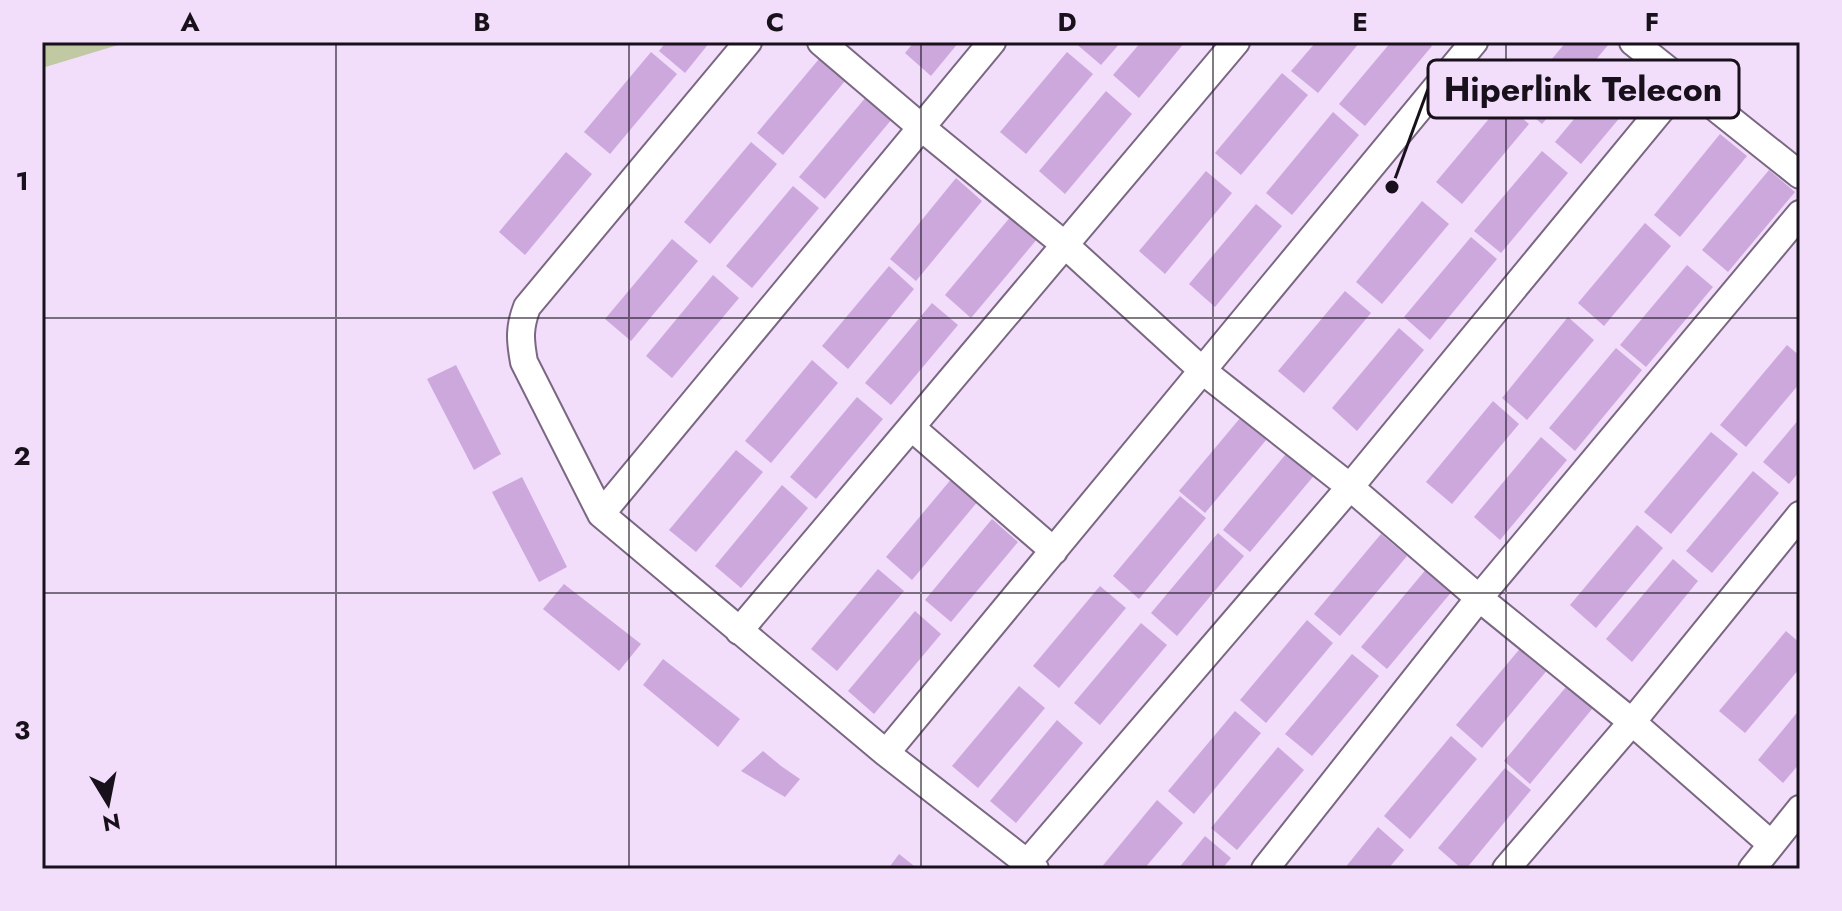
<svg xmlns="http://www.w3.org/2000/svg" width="1842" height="911" viewBox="0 0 1842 911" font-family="Jost,sans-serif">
  <rect width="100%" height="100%" fill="#f2ddfb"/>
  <path fill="#c0c9a1" d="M42,42H128L42,68Z"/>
  <path fill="#cda8dd" d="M666,42H710L685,73L659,51Z
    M914,42H959L931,76L905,53Z
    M1074,42H1121L1101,65Z
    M1141,42H1185L1139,98L1113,75Z
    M1316,42H1360L1318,93L1291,71Z
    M1391,42H1428L1432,46L1365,126L1339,104Z
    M1566,42H1606L1609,44L1542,124L1516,102Z
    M651,52L677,74L610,154L584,132Z
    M1067,52L1093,74L1026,154L1000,132Z
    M824,53L850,75L783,155L757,133Z
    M1622,61L1648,84L1581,164L1555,142Z
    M1282,73L1308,95L1241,175L1215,153Z
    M1106,91L1132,114L1065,194L1039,171Z
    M866,97L892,119L825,199L799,177Z
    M1503,102L1529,124L1462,204L1436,182Z
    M1333,112L1359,135L1292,215L1266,193Z
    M1720,134L1747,156L1680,237L1654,215Z
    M751,142L777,164L710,244L684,222Z
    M1542,151L1568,173L1501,253L1474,231Z
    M566,152L592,174L525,255L499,232Z
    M1769,170L1795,192L1728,272L1702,250Z
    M1206,171L1232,193L1165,274L1139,251Z
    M956,178L982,201L916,281L890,259Z
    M793,186L819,208L752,288L726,266Z
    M1422,201L1449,224L1382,304L1356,282Z
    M1256,204L1282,226L1215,307L1189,284Z
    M1012,215L1038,238L971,318L945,295Z
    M1645,223L1671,246L1604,326L1578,303Z
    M1471,237L1497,259L1430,340L1404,317Z
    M672,239L698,261L631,341L605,319Z
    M1687,265L1713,287L1646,367L1620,345Z
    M889,266L914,289L848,369L822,346Z
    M713,275L739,298L672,378L646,356Z
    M1345,291L1371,313L1304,393L1278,371Z
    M932,303L958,325L891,405L865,383Z
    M1568,317L1594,340L1527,420L1502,398Z
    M1399,328L1424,350L1357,431L1332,408Z
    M1787,345L1800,356V383L1746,447L1720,425Z
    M1616,348L1642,370L1575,451L1549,428Z
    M812,360L838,383L771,463L745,441Z
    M456,365L501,454L474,470L427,379Z
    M857,397L883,419L816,499L790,477Z
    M1493,401L1519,424L1452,504L1426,482Z
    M1246,411L1272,433L1205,513L1179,491Z
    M1800,418V471L1789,484L1763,462Z
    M1711,432L1738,454L1671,534L1644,512Z
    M1541,437L1567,460L1500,540L1474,517Z
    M1290,449L1317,472L1250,552L1223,530Z
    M736,450L763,472L696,552L669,530Z
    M1753,471L1779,493L1712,573L1686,551Z
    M522,477L567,567L539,582L492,492Z
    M953,477L979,500L912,580L886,557Z
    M782,485L808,508L741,588L715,566Z
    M1180,496L1206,518L1139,599L1113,576Z
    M992,519L1018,542L951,622L925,600Z
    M1637,525L1663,548L1596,628L1570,605Z
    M1218,533L1244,556L1177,636L1151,613Z
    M1381,534L1407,556L1340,636L1314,614Z
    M1673,559L1698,581L1632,662L1606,639Z
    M1428,567L1454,589L1387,669L1361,647Z
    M878,569L904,591L837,671L811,649Z
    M564,584L641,644L619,671L543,609Z
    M1100,586L1126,608L1059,688L1033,666Z
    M915,611L941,634L874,714L848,691Z
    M1307,620L1333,643L1266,723L1240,700Z
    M1141,623L1167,645L1100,725L1074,703Z
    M1786,631L1800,643V668L1745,733L1719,711Z
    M1523,645L1549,668L1482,748L1456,725Z
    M1352,654L1379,676L1312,756L1285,734Z
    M663,659L740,719L718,747L643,685Z
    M1571,681L1597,703L1530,784L1504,761Z
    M1019,686L1045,708L978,788L952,766Z
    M1800,709V763L1783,783L1758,760Z
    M1235,711L1261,733L1194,814L1168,791Z
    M1057,720L1083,743L1016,823L990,801Z
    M1451,736L1477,759L1410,839L1384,816Z
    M1278,747L1304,770L1237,850L1211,828Z
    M763,751L781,766L800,779L785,797L741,771Z
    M1505,768L1531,790L1466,869H1462L1438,848Z
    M1157,800L1183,823L1144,869H1100Z
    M1378,827L1404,850L1388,869H1344Z
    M1205,836L1231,858L1222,869H1178Z
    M899,854L918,869H888Z"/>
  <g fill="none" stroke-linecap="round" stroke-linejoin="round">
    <g stroke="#7a6882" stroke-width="30">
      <path id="minor" d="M748,42L527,307C519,328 520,340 524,362L601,514L886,753L1035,869
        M821,42L922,128L1065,245L1203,371L1350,487L1479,598L1632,722L1771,844
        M1633,42L1800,175
        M911,427L1054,551
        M601,514L992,42
        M739,631L1236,42
        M886,753L1474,42
        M1028,862L1350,487L1683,83
        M1265,869L1479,598L1800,214
        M1506,869L1632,722L1800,515
        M1752,869L1800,809"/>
    </g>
    <use href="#minor" stroke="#fff" stroke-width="26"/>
  </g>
  <path fill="none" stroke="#18111b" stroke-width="2" stroke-opacity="0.55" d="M336,42V869M629,42V869M921,42V869M1213,42V869M1506,42V869M42,318H1800M42,593H1800"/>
  <path fill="none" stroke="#18111b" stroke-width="3" d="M1392 187L1428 89"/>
  <circle fill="#18111b" stroke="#f2ddfb" stroke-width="3" cx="1392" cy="187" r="8"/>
  <rect fill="#f2ddfb" stroke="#18111b" stroke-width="3" x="1428" y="60" width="311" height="58" rx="8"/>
  <g font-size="34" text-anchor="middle" font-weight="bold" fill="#18111b">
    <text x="1583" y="101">Hiperlink Telecon</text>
  </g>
  <rect width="1842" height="911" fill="none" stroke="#f2ddfb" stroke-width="88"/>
  <g transform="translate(108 803) rotate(170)" stroke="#f2ddfb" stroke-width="6" paint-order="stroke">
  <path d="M0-6L14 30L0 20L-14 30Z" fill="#18111b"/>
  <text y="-12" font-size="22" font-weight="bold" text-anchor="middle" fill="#18111b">N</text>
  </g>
  <rect x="44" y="44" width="1754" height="823" fill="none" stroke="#18111b" stroke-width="3"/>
  <g font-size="26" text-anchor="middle" font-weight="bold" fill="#18111b">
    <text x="190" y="31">A</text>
    <text x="482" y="31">B</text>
    <text x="775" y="31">C</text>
    <text x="1067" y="31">D</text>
    <text x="1360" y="31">E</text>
    <text x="1652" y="31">F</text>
    <text x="22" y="190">1</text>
    <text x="22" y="465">2</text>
    <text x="22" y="739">3</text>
  </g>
</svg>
